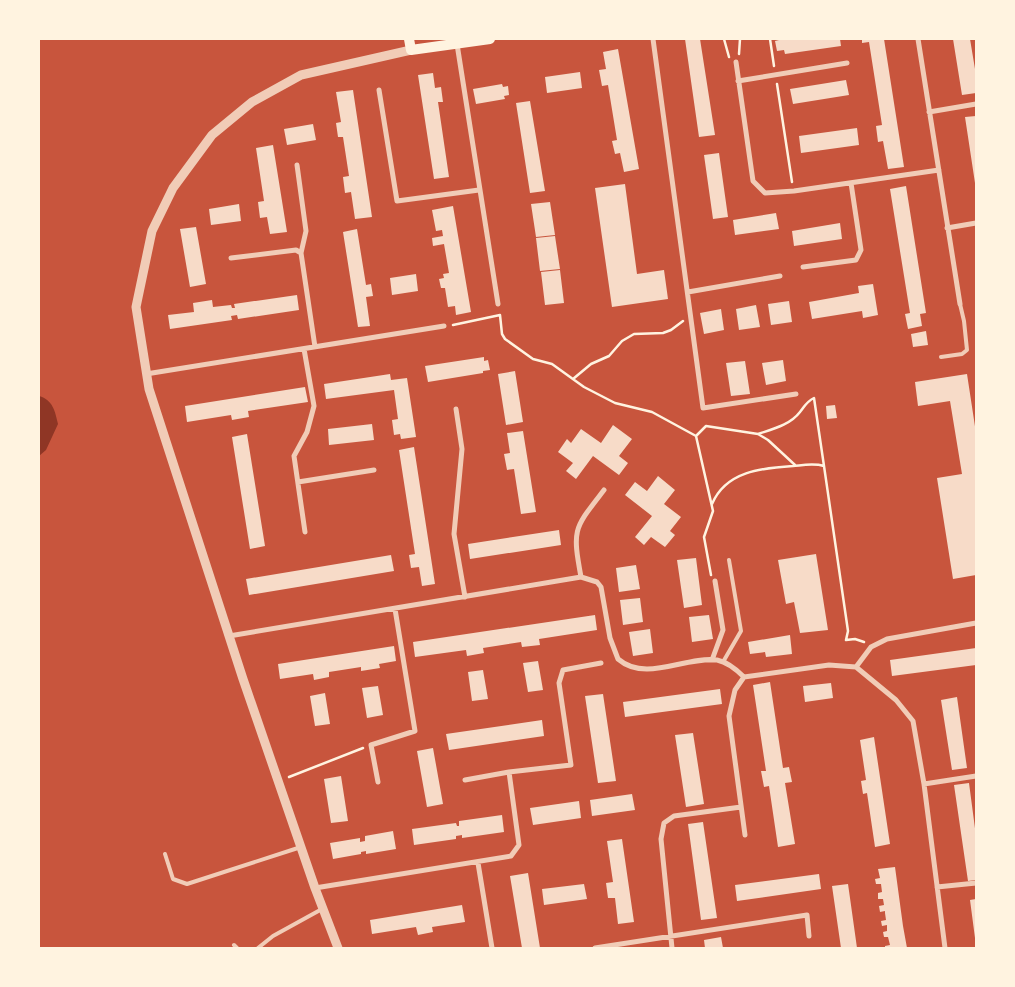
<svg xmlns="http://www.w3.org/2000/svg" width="1015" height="987" viewBox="0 0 1015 987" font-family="'PT Sans Narrow',sans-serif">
  <rect width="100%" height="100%" fill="#c8553d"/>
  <path fill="#8f3625" d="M39,396C53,400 55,411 58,424L46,450L39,456Z"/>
  <path fill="#f7dbc8" d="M685,39H700L715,135L699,137Z
    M783,39H840L841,46L785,54L784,50L777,51L775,41Z
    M862,39H884L904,167L888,169L883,141L878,142L876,126L882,125L869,42L862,43Z
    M953,39H970L976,75V93L962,95Z
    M618,49L639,169L624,172L620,153L615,154L612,141L617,140L608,85L602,86L599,70L606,69L603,52Z
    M580,72L582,88L547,93L545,77Z
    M433,73L435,88L441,87L443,102H438L449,177L434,179L418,75Z
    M846,80L849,95L793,104L790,89Z
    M502,84L503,87L508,86L509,95L504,96L505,99L476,104L473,89Z
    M353,90L372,217L355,219L351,192L345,193L343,177L349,176L343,137H338L336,123L341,122L336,92Z
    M530,101L545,191L530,193L516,103Z
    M976,116V183H975L965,117Z
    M313,124L316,140L287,145L284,129Z
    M857,128L859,145L801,153L799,136Z
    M273,145L287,232L270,234L267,217L260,218L258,202L264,201L256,148Z
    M719,153L728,217L713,219L704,155Z
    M625,184L637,274L664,270L668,299L612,307L595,188Z
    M906,186L926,313L920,314L922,326L908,329L905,314L910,313L890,189Z
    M550,202L555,235L536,237L531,204Z
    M239,204L241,221L211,225L209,209Z
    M453,206L471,312L456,315L455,306L448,307L445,288H441L439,279L444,278L443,274L449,273L444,244L433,246L432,238L443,236L442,230L436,231L432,210Z
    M776,213L779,229L735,235L733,220Z
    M840,223L842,239L794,246L792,231Z
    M196,227L206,284L190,287L180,229Z
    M357,229L366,285L371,284L373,296L366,297L370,326L358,327L343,232Z
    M555,236L560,269L540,271L536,238Z
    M560,270L564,303L545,305L541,272Z
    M416,274L418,291L392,295L390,278Z
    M873,284L878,315L863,318L862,311L812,319L809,302L859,293L858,286Z
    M297,295L299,310L238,319L237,315L231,316L232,320L170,329L168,315L194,312L193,303L212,300L213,307L231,305L232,308H235L234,304Z
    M789,301L792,322L771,325L768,304Z
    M756,305L760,327L739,330L736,309Z
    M721,309L724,330L704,334L700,313Z
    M926,331L928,345L913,347L911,334Z
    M484,357V361L488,360L490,370L483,371V373L428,382L425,366Z
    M783,360L786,381L766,385L762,363Z
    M745,361L750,394L731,396L726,363Z
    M515,371L523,422L506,425L498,374Z
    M390,374L391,380L407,378L416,437L401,439L400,434L394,435L392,420L398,419L394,390L326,399L324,384Z
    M967,374L976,433V575L953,579L937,478L962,474L950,401L918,406L915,382Z
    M305,387L308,402L248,411L249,417L232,420L231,415L187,422L185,406Z
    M835,405L837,418L827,419L826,406Z
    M372,424L374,440L329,445L328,429Z
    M613,425L632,439L619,456L628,463L619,475L593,456L576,479L566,471L573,463L558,452L567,439L571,443L581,429L601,443Z
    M523,431L536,512L521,514L514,469L507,470L504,454L510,453L507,433Z
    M247,434L265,546L250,549L232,437Z
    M414,447L435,584L422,586L419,567L411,568L409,555L415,554L399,450Z
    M658,476L675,490L664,504L681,517L670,531L675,535L665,547L651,537L644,545L635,537L652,516L625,495L635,482L647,491Z
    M559,530L561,545L470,559L468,544Z
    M816,554L828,630L800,633L794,602L786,604L778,560Z
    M391,555L394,571L249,595L246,579Z
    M696,558L702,605L684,608L677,560Z
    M636,565L640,589L619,592L616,568Z
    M640,598L643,622L623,625L620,600Z
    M595,615L597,630L539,639L540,645L522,647L521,642L483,648L484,653L467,656L466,650L415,657L413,642Z
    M709,615L713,639L692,642L689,617Z
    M650,629L653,653L633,656L629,632Z
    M790,635L792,654L766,657L765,652L750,654L748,642Z
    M394,646L396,661L379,664L380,668L361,671V667L329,672V677L314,680L313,674L280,679L278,664Z
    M976,648V665L892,676L890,660Z
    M538,661L543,690L528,692L523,663Z
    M483,670L488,699L472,701L468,672Z
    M770,682L783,768L789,767L792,782L785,783L795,844L778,847L769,786L764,787L761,771H766L753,685Z
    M831,683L833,698L805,702L803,686Z
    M378,686L383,715L367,718L362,688Z
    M720,689L722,704L625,717L623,702Z
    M325,693L330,724L315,726L310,696Z
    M603,694L616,781L598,783L585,696Z
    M957,697L967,768L952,770L941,700Z
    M542,720L544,736L449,750L446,734Z
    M693,733L704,804L686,807L675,735Z
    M874,737L890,844L875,847L867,793L863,794L861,781L866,780L860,740Z
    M433,748L443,804L427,807L417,751Z
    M341,776L348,821L331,823L324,779Z
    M969,783L976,836V880L968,881L954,785Z
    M632,794L635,810L592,816L590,800Z
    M579,801L581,818L533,825L530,808Z
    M502,815L504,832L462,838V835L456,836V839L414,845L412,829L456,823L457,826H459V821Z
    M703,822L717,918L701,920L688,824Z
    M393,831L396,849L366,854V851L361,852V854L333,859L330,843L360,838V842L365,841V836Z
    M622,839L634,922L618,924L615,898H608L606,883L613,882L607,841Z
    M895,867L903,926L907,948H885V946L890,945L888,937H884L883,932L887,931V925L882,926L881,921L886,920L885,913V911L880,912L879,906L884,905L883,899H878V893L882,892L881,884H876L875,879L880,878L878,869Z
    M528,873L540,948H522L510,876Z
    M819,874L821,889L737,901L735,885Z
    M584,884L587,899L544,905L542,889Z
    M848,884L850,898L857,948H841L832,886Z
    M976,899V938H975L970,900Z
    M462,905L465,922L432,927L433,932L418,935L416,927L372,934L370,920Z
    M721,937L723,948H705L704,940Z"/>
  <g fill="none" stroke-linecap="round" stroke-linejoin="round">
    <path stroke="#fff3e0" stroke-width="2.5" d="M724,39L729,57
      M770,39L774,66
      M739,54L740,39
      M777,84L792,182
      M453,325L500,315L502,334L505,339L533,359L552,364L584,387L615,403L652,412L696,436L713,511L704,537L711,575
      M573,379L591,364L609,356L622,341L634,334L663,333L671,330L683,321
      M758,434C773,429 790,425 800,412C805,406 806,402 814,398L824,466
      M696,436L706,426L758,434L768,440L795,465
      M712,504C726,471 762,468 793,466C804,465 814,463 824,466L848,631L846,640L855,639L864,642
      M289,777L363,748"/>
    <path stroke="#f1ccb7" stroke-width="4" d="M941,357L962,354L967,350L964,321L960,304
      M723,662L741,631L729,560
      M165,854L173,879L187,884L301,847
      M234,945L237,948
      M258,948L273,936L322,909"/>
    <path stroke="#f1ccb7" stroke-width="5" d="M653,39L703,408L796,394
      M918,39L960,304
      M457,44L498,304
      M736,62L753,181L765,193L794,191L939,170
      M738,81L847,63
      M379,90L397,201L479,190
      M929,112L976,104
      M297,165L306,231L301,253L315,347
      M947,228L976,223
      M231,258L296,250L301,253
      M803,267L856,260L861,250L851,183
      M688,292L780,276
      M304,349L314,406L307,432L294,456L305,532
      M146,374L444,326
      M456,409L462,449L454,534L465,597
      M298,482L374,470
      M581,577C572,528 574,529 604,490
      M229,636L581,577L597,582L601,587L610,638L618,659C646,683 685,656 717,660C727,662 737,670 744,677L829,665L856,667
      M712,660L723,630L715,581
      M856,667L896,700L913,721L924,784L945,948
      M856,667L871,647L887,639L976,623
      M744,677L735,690L729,716L745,835
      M465,780L509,772
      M378,782L371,745L415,731L395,609
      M924,784L976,776
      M478,863L492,948
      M937,887L976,883
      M315,888L511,856L519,845L509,772L571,765L559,683L563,670L601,663
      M595,948L807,915L809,936
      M672,948L661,839L664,823L674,816L741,807"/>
    <path stroke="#f1ccb7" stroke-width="9" d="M338,948L315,888L243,679L149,389L136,307L152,231L173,188L212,135L252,102L301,75L411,50"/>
    <path stroke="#fff3e0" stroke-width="10" d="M409,39L411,50L490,39"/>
  </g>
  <rect width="1015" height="987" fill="none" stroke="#fff3e0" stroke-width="80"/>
</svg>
